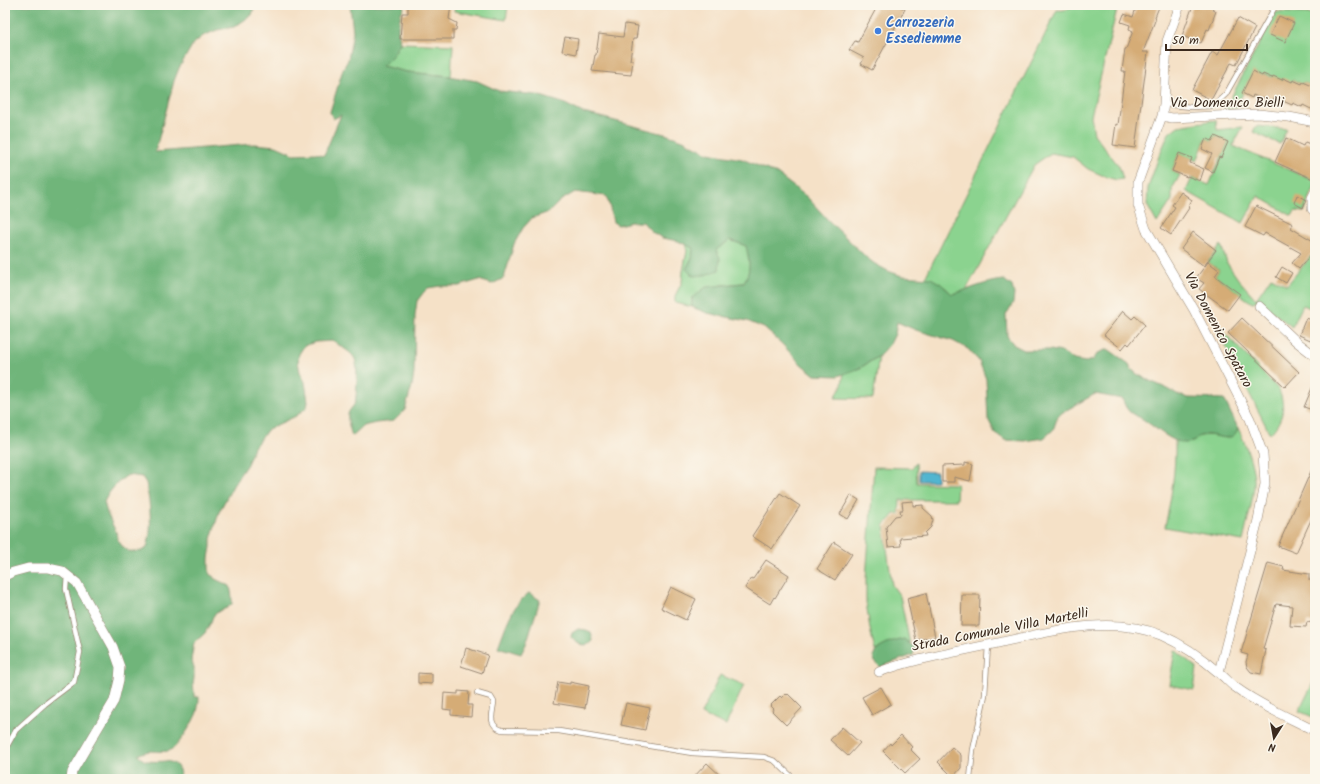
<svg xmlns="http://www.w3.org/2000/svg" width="1320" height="784" viewBox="0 0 1320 784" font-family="Kalam,sans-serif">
  <rect width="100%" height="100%" fill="#fbf7ec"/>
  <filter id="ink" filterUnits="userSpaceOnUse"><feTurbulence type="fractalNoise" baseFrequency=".025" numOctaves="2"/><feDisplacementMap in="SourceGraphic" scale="8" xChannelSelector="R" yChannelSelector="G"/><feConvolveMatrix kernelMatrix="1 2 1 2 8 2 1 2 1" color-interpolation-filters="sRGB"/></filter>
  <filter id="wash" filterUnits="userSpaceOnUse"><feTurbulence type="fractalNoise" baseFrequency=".012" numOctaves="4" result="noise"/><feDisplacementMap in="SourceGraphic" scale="16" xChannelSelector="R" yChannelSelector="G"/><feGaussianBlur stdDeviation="0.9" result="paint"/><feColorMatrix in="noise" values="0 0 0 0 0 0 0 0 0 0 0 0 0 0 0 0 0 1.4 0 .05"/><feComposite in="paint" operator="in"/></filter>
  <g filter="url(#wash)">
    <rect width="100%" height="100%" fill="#f5e1c7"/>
    <path fill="#8bd38f" stroke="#637e56" d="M455,5H508L506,20L454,11Z
      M1074,5H1090L1097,6L1118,5L1091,116L1094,134L1106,150L1119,166L1123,179L1117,180L1106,177L1088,169L1073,157L1051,153L1034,165L966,290L952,294L946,288L925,278L1057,10C1064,11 1069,9 1074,5Z
      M1276,12L1315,14V85L1313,84L1312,86L1303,82L1302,84L1293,80L1292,82C1282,80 1273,78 1264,74L1263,76L1253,72L1236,108L1225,109Z
      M400,43L453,45L451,76L407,72L381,66L393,55Z
      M1216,120L1217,130L1243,127L1233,145V146L1315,181V186L1304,212L1295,211L1292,216L1258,196L1243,223L1186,191L1192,178L1209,185L1228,142L1215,136L1212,141L1206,138L1197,161L1179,153L1172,171L1180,175L1172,189V200L1157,223L1147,205L1148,188L1159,156L1169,133L1178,126Z
      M1256,126L1287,129L1280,144L1253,132Z
      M730,240L747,246C750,259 752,272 743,283L721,285L692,298V307L675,303V296L682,282L683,271L687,251L685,244L693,248L692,258L686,269Z
      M1221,245L1227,263L1238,279L1256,299L1271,277L1287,285L1311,256L1315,258V310L1303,305L1292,327L1257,300L1252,303L1215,276L1219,270L1208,262Z
      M1220,328L1279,390C1286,408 1283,420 1270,434L1217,330Z
      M879,356L873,399L835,398L842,385L844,373L860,368Z
      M1238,428C1245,442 1256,470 1254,487C1252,505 1247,523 1243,541L1165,527C1171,498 1176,470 1175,440C1194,446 1186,440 1201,436C1209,434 1220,437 1227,438L1237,430Z
      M916,463L917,483L957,484L956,500H900L899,514H894L884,526L892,585L900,596L910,644L904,639L880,648L875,651L870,629L866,602V579L874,467L912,468Z
      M1175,650L1197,668L1194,690L1169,685Z
      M720,675L744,685L726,725L701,714Z
      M1315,679V718L1299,711Z"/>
    <path fill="#70b57a" stroke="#56704c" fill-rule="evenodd" d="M5,5H255L252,15L234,27L217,30L203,36L193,44L179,68L174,81L155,152L254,144L276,146L294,154L315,153L324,155L341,115L333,119L330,112L343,69L348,60L353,32L350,5H403L404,8L401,13L398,28L400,43L393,55L382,66L407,72L448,76L477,81L499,91L537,95L563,103L583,113L600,117L668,135L683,140L708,153L742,159L777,174L807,197L828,220L867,258L875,264L888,271L902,276L931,278L941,284L952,294C970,290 986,281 1004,280L1012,286L1014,294L1013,303L1006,315L1007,336L1014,345L1024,350H1050L1062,352L1074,360L1086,362L1093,360L1098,353L1108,349L1129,364L1131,369L1137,374L1150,381L1168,389L1179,395L1188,398L1224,399L1238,428C1232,446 1216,433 1203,435C1197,436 1193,443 1187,443C1173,444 1155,427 1144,420C1139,416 1131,415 1128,410C1125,407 1124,402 1122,399L1095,394L1063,412L1058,416L1053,430L1044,438L1025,441L1005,440L995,433L988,419L986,379L979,361L968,349L953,341L916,330L897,322L895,334L890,344L879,356L860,368L838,376L815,375L801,364L781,343L764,328L747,321L707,313L692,307V298L706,287L743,283C752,272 749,259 746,246L730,240L716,250L720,258L719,270L705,275L693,276L686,269L692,258L693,248L678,241L662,238L652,232L643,222H631L618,225L613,222L609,204L606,196L575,192L560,201L549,212L532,218L523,228L514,244L504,278L492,284L479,280L459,286H440L428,288L423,293L417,301L415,315L414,373L412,386L405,410L394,421L376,423L363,426L352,436C350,429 347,421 348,414C349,410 353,407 355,403C357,396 358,366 355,359C351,351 340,347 334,341L315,342L304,346L299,354L298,362L300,372L305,382L308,401L307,407L296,416L268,429L265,433L254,447L247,464L235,482L219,512L211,539V547L209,558V569L210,573L215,579L230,586L232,597V604L227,608L219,611L213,616L211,622L207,629L205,633L194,643L191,660L194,667V678L193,684L194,692V697H199C199,702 198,707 197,712C194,721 177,750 168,751C155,753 151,748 138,755C141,759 145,761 149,761C159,763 174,757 179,770C180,773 180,776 178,779H5ZM128,475L142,477L146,483C150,504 153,527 147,548L141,551L130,552L122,546L118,540L116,532L107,513L104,502C109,491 118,481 128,475Z
      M529,593L540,600L526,644L521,654L498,647C506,626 511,606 529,593Z
      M578,629L586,630L591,632L593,640L592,643C584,647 576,644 571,637L572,633Z
      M904,639L915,648L913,655L880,667L875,662L873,656C878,645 893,642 904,639Z"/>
    <path fill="#51b5d0" stroke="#467077" d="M919,471L937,472V481H919Z"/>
    <g id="blocks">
      <path fill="#d5ac76" d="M408,5H451L449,19L457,23L456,30H453V39H400L402,13H408Z
        M878,5H897L905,9L872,70L861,64L864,58L849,50L855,41L858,42Z
        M1137,5H1152L1159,7L1155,17L1156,18L1143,52H1148L1135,148L1113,145L1116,124L1118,125L1125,71H1122L1125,49H1126L1133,31L1129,29L1130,25L1121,22L1124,14L1133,17Z
        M1193,5L1203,7L1204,5H1214L1212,10L1216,11L1209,30L1207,29L1201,43L1182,36Z
        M1279,16L1294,23L1285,42L1270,35Z
        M1238,18L1255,28L1236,65L1231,63L1211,100L1192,90L1212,52L1218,55Z
        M625,24L638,26L636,39H633L630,60H633L631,75L592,71L595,55H596L599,34L623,37Z
        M565,37L578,39L576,54L562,51Z
        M1253,71L1262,76L1263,74L1272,78L1273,76L1282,80L1283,78L1292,82L1293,80L1302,84L1303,82L1315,87V108L1313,107L1311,109L1303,105L1302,107L1293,103L1292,105L1283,101L1282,103L1273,99L1272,102L1263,97L1262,99L1253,95L1252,98L1242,93Z
        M1215,136L1228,142L1221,158L1219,157L1213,172L1205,168L1212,154L1202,149L1206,138L1212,141Z
        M1286,138L1303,146L1305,142L1315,146V180L1275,162Z
        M1179,153L1192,158L1190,163L1204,169L1200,181L1187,176V177L1172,171Z
        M1181,192L1192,200L1188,207L1189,208L1171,235L1161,228L1175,207L1172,205Z
        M1297,195L1306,200L1303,208L1294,203Z
        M1256,206L1293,224L1291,228L1315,242V256L1311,254L1299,269L1292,263L1301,253L1265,233L1263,236L1245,227Z
        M1193,232L1216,250L1204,266L1181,249Z
        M1208,262L1219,270L1215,276L1240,294L1228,310L1199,289L1204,283L1196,278Z
        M1282,267L1292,273L1286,283L1276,277Z
        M1123,311L1132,319L1135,316L1145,325L1129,345L1127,343L1122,349L1104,335Z
        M1242,318L1299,372L1285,387L1228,333Z
        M1306,318L1315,321V342L1299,335Z
        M1315,381V411L1304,407Z
        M965,462L973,464L970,481L954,477V482H942V466L965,465Z
        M1315,462V511L1296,553L1278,546Z
        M780,493L800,506L772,549L752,536Z
        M851,495L859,500L848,519L840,514Z
        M913,501V506L923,505V508L932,516L933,520L931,527L925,533L926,536L900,538L901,546L888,547L886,527L895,516L901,515L900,510H903L902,502Z
        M834,542L852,554L835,580L817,569Z
        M766,560L789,575L775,598L774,597L770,604L745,588L751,578L753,579Z
        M1268,563L1284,567L1283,570L1309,574V580L1315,581V623L1307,622L1306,627L1290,626L1292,606L1276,604L1263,649L1266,650L1261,674L1251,672L1247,667L1246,662L1248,655L1241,653Z
        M671,587L696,599L686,620L661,608Z
        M926,593L935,637L916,640L907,598Z
        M962,595H980L979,626H961Z
        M466,648L488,655L482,673L461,666Z
        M418,673L432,674V684L418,683Z
        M558,682L570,684V682L589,686L585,708L554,703Z
        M881,687L891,704L872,715L862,697Z
        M458,691L469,692L468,705H472L471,717L451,715V710L443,709L444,693L458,694Z
        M786,694L787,695L788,694L802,708L786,725L772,711L773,709L770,706L780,696L782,698Z
        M626,703L650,708L645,730L621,725Z
        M842,727L860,743L848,756L830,740Z
        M901,735L912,747L910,749L920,759L905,773L883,751L890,743L891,745Z
        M952,747L961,755V768L953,777L938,762Z
        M707,763L724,779H692Z"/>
    </g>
  </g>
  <g filter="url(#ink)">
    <use href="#blocks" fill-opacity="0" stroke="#988672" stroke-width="1"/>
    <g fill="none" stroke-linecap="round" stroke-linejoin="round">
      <g stroke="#988672" stroke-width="6">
        <path id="lane" d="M1164,104L1191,107L1213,106L1226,94L1276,5
          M477,693L491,697L494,702C493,713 487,725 502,730L559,731L692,753L764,757L775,761L794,779
          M5,750L16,730L45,704L74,682L80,652L66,589L67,575
          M970,779L973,750L985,695L988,645"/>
      </g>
      <g stroke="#988672" stroke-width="10">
        <path id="street" d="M1180,5L1167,41L1164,104L1162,116L1138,182V205L1146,229L1194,310L1250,419L1263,454L1265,484L1258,520L1219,672
          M1305,5L1315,6
          M1162,116L1172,118L1258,114L1289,117L1315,122
          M1315,192L1312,198V209L1315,212
          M1259,306L1297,342L1315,356
          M5,576L13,572L28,568H48L62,571L77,583L113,647L120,667L119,680L114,701L72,772L71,779
          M879,672C914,659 952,653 988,645C1042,634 1107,613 1161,635C1182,644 1202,658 1219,673C1225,677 1229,683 1235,687C1259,705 1288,717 1315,731"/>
      </g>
      <use href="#lane" stroke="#fff" stroke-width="4.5"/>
      <use href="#street" stroke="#fff" stroke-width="9"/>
    </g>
  </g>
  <circle fill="#3f7fe0" stroke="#fbf7ec" stroke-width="1.5" cx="878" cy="31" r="4"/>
  <g text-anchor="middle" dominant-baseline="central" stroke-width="3" stroke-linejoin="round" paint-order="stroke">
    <g font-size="14" font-weight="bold" fill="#366cbe" stroke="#fbf7ec" text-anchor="start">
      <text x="886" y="23">Carrozzeria<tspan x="886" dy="16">Essediemme</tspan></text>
    </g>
    <g font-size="14" fill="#3b2a1e" stroke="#fbf7ec">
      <text x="1227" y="103">Via Domenico Bielli</text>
      <text transform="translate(1218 330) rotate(62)">Via Domenico Spataro</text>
      <text transform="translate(1000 630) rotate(-11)">Strada Comunale Villa Martelli</text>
    </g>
  </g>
  <rect width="1320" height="784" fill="none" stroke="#fbf7ec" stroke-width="20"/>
  <g transform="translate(1274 738) rotate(191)" stroke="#fbf7ec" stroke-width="3" paint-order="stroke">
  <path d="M0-3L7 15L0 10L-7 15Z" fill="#3b2a1e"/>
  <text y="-6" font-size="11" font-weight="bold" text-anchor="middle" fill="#3b2a1e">N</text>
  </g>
  <path d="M1166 44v6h81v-6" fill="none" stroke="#3b2a1e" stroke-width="2"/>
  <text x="1172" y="44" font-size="12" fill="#3b2a1e" stroke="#fbf7ec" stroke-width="3" paint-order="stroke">50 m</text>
</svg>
